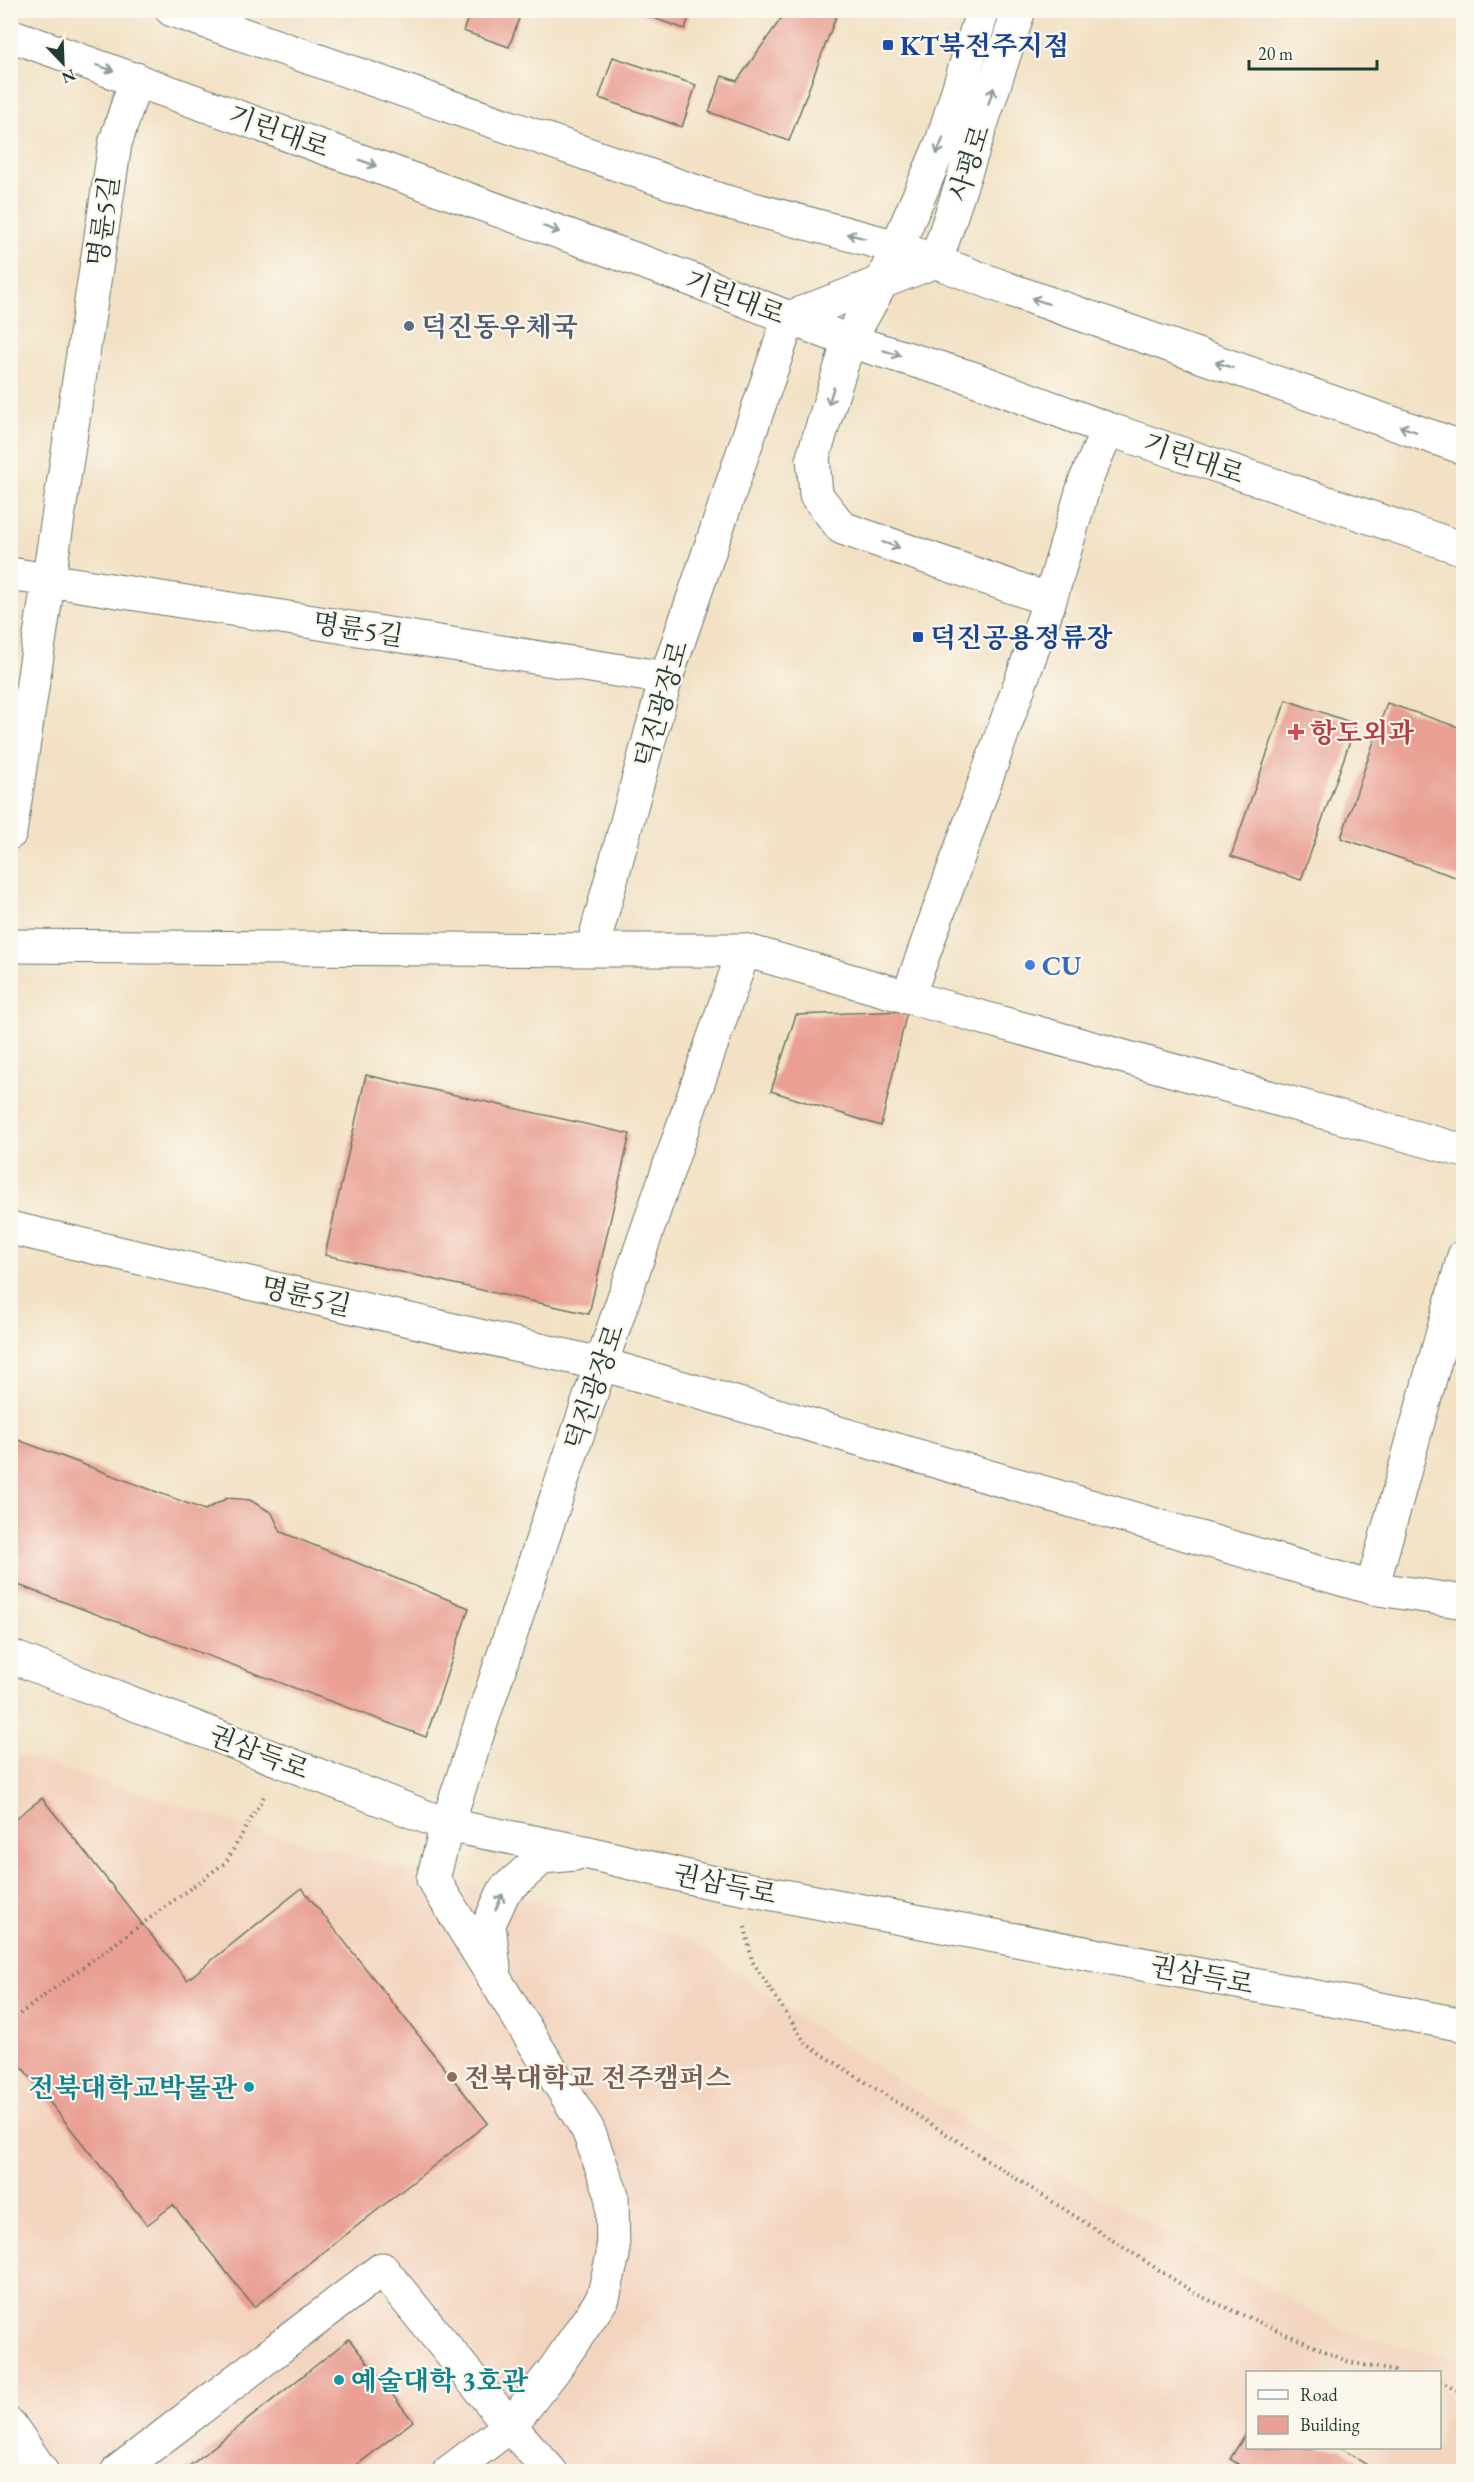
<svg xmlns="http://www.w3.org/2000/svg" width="1474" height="2482" viewBox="0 0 1474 2482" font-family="'EB Garamond','Noto Serif KR',serif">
  <rect width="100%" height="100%" fill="#fbf7ec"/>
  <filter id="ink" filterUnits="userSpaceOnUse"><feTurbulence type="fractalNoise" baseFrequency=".0167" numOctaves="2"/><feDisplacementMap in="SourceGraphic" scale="12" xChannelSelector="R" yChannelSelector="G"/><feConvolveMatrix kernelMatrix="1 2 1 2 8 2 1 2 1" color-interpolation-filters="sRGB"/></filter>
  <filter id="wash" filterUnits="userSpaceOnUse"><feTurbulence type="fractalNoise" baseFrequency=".008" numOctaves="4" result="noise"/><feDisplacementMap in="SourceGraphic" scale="24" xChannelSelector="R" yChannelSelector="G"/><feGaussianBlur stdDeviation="1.35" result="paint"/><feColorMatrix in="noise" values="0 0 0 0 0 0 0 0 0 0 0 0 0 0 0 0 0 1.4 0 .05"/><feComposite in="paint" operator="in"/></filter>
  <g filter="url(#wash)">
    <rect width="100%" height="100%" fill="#f2e1c4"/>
    <path fill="#f3d4bf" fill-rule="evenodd" d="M10,1752L271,1834L693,1940L799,2018L987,2135L1351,2333L1463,2361V2471H11ZM1248,2372H1440V2448H1248Z"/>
    <g id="blocks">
      <path fill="#e99f93" d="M471,10H522L509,47L463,31Z
        M630,10H691L685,29Z
        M787,10H828L837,14L789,141L709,112L722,76L737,81Z
        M613,57L696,85L682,127L599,98Z
        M1286,700L1356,724L1301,880L1231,856Z
        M1387,703L1464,729V880L1341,838Z
        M907,1011L881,1126L771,1091L796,1015Z
        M366,1075L630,1134L589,1314L325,1255Z
        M10,1437L205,1510L227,1498L250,1500L272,1513L281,1532L469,1608L426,1737L10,1582Z
        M42,1798L187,1980L302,1888L488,2123L254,2307L173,2205L147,2225L10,2052V1823Z
        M349,2339L413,2421L348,2472H182Z
        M1248,2430V2448H1340L1380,2472H1250L1230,2459Z"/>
    </g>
  </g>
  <g filter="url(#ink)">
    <use href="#blocks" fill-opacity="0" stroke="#697666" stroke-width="1.5"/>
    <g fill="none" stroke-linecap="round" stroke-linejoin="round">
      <g stroke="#697666" stroke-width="35">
        <path id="minor" d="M172,10L723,201L897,247L1008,289L1464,448
          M983,10L942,142L882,282L849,341L813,457L816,495L842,528L1050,600
          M10,35L690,279L849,341L969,377L1108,429L1464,549
          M789,318L936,261L1019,10
          M10,574L666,678
          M10,833L115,144L136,79
          M10,946L592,950
          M744,950L908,997L1050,600L1085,482L1108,429
          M908,997L1464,1151
          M10,1228L601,1364L1372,1588L1464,1602
          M1372,1588L1464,1256
          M10,1656L447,1825L589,1853L705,1881L1464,2025
          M494,1968L489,1924L504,1891L543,1857L575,1854
          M10,2425L42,2472
          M117,2472L382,2269L510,2426L551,2472
          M449,2472L510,2426L554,2370L603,2298L613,2255L612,2195L588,2130L433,1879L447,1825L601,1364L744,950H592L666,678L789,318"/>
      </g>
      <path stroke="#697666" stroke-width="4" stroke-dasharray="1.5 4.5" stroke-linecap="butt" d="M745,1927L752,1961L806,2044L1198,2295L1349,2362L1399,2372
        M10,2021L226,1862L264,1796
        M1440,2381L1464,2395"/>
      <use href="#minor" stroke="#fff" stroke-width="33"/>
    </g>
    <defs><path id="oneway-shaft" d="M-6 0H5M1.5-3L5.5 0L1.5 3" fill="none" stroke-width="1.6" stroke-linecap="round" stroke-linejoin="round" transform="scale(1.5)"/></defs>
    <g stroke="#8f9e9a">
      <use href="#oneway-shaft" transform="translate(105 68) rotate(19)"/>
      <use href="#oneway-shaft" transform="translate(991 96) rotate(-72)"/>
      <use href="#oneway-shaft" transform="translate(940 146) rotate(111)"/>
      <use href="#oneway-shaft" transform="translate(368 163) rotate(20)"/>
      <use href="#oneway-shaft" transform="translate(551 229) rotate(20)"/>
      <use href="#oneway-shaft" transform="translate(856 236) rotate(-165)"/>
      <use href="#oneway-shaft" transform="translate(1040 301) rotate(-161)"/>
      <use href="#oneway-shaft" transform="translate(892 353) rotate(17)"/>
      <use href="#oneway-shaft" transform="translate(1224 365) rotate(-161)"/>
      <use href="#oneway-shaft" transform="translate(831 396) rotate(107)"/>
      <use href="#oneway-shaft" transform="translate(1408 429) rotate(-161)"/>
      <use href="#oneway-shaft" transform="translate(891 545) rotate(19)"/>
      <use href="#oneway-shaft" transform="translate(499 1902) rotate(-66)"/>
    </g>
  </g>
  <g fill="#1a4fb4" stroke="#fbf7ec" stroke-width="2">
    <rect x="882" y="39" width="12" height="12" rx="3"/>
    <rect x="912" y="631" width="12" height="12" rx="3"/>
  </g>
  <circle fill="#5c6f8a" stroke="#fbf7ec" stroke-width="2" cx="409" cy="326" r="6"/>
  <path fill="#e0444e" stroke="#fbf7ec" stroke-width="2" d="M1293 723h6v6h6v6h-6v6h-6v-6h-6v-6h6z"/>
  <circle fill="#3f7fe0" stroke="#fbf7ec" stroke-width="2" cx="1030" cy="965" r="6"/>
  <circle fill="#8d6e63" stroke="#fbf7ec" stroke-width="2" cx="452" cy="2077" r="6"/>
  <g fill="#0f9aa8" stroke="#fbf7ec" stroke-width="2">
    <circle cx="249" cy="2087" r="6"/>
    <circle cx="339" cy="2380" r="6"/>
  </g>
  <g text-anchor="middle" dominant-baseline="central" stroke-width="4.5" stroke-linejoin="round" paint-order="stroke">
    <g font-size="27" font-weight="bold" fill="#164399" stroke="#fbf7ec" text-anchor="start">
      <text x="900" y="45">KT북전주지점</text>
      <text x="930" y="637">덕진공용정류장</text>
    </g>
    <g font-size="27" fill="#1f3d34" stroke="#fbf7ec">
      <text transform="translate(279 131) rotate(20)">기린대로</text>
      <text transform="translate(969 163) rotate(-72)">사평로</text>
      <text transform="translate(103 221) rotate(-82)">명륜5길</text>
      <text transform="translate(735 297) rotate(21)">기린대로</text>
      <text transform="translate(1194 458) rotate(19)">기린대로</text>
      <text transform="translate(358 629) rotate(9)">명륜5길</text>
      <text transform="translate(661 704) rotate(-74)">덕진광장로</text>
      <text transform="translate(306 1296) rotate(13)">명륜5길</text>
      <text transform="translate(594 1387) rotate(-71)">덕진광장로</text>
      <text transform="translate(259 1752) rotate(21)">권삼득로</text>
      <text transform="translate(725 1884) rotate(12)">권삼득로</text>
      <text transform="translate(1202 1975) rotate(11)">권삼득로</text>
    </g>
    <g font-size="27" font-weight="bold" fill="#4e5e75" stroke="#fbf7ec" text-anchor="start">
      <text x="421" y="326">덕진동우체국</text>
    </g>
    <g font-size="27" font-weight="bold" fill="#be3a42" stroke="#fbf7ec" text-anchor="start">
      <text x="1310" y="732">항도외과</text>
    </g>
    <g font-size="27" font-weight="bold" fill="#366cbe" stroke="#fbf7ec" text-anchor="start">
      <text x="1042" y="965">CU</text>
    </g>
    <g font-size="27" font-weight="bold" fill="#785e54" stroke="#fbf7ec" text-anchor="start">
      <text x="464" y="2077">전북대학교 전주캠퍼스</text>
    </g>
    <g font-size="27" font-weight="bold" fill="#0d838f" stroke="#fbf7ec" text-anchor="end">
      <text x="237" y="2087">전북대학교박물관</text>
      <text x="351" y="2380" text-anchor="start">예술대학 3호관</text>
    </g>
  </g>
  <rect width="1474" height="2482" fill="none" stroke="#fbf7ec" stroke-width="36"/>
  <rect x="1246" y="2371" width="195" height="78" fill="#fbf7ec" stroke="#a3ada2" stroke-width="1.5"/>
  <rect x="1258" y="2390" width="30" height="9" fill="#ffffff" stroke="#a3ada2" stroke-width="1.5"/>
  <text x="1300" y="2401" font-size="18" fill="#1f3d34">Road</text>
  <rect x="1258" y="2416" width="30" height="18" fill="#e99f93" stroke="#a3ada2" stroke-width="1.5"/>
  <text x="1300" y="2431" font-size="18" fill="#1f3d34">Building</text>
  <g transform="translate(63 63) rotate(157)" stroke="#fbf7ec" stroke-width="4.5" paint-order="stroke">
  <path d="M0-4.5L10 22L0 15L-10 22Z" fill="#1f3d34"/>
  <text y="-9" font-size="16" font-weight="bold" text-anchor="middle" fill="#1f3d34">N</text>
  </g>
  <path d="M1249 60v9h128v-9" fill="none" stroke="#1f3d34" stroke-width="3"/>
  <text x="1258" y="60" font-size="18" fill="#1f3d34" stroke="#fbf7ec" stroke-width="4.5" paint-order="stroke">20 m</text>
</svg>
